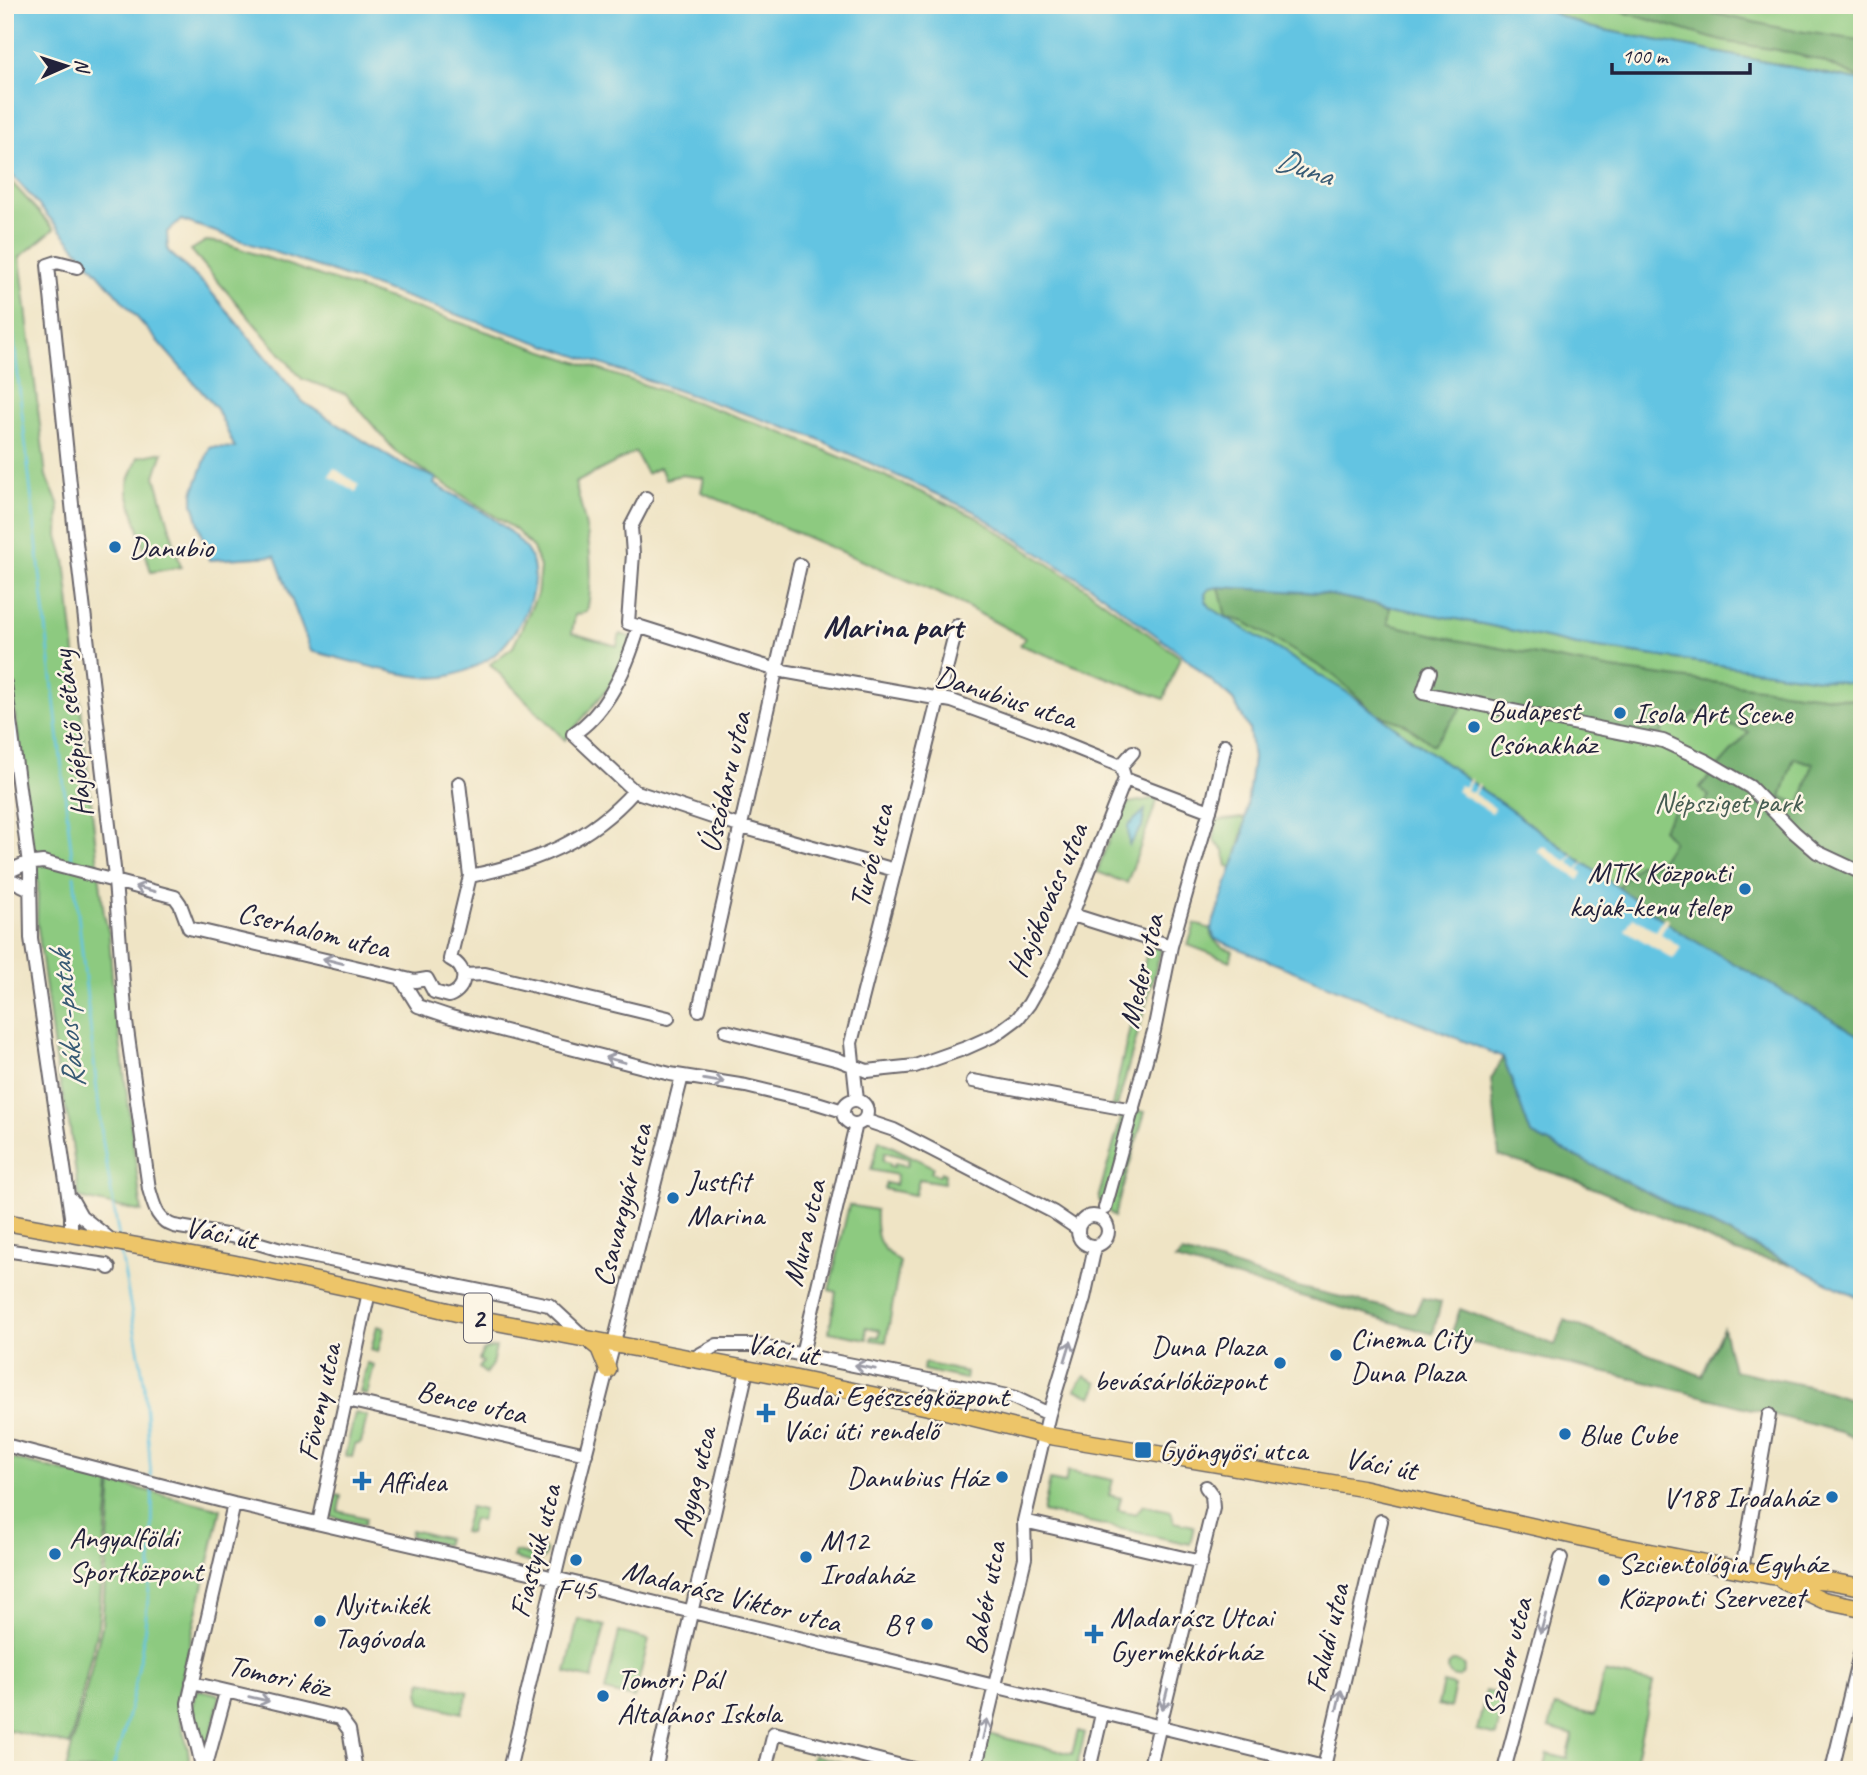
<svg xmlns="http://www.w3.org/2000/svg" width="1867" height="1775" viewBox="0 0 1867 1775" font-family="Caveat,sans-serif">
  <rect width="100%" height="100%" fill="#fcf5e5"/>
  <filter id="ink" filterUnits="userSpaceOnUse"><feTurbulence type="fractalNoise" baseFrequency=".0143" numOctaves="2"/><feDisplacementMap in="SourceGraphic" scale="14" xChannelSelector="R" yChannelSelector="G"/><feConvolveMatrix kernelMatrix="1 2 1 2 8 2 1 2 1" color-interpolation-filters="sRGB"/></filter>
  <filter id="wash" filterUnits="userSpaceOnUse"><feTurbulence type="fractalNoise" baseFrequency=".00686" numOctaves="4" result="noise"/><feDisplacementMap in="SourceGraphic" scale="28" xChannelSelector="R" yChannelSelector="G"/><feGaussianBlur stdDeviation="1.57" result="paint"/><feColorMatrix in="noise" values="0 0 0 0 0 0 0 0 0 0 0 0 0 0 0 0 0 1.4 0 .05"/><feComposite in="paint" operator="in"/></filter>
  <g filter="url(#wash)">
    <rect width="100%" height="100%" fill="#efe4c5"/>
    <path fill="#8dca80" stroke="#58765e" stroke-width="2" fill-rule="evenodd" d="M1533,5H1862V81L1589,27Z
      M5,175L54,229L20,257L46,476L59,505L58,536L65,560L96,847L104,914L109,934L112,978L142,1212L79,1198L70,1128L56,1065L37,921L38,884L5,642V273L11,272L5,235Z
      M206,241L223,243L687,399L786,434L876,472L974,516L1081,585L1180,657L1164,699L1020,645L1025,638L956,601L701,492L704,478L681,475L665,479L660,467L647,474L635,452L575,483C588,528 596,566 587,612L575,615L572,633L617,646L620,634L634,638L613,682L565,740L490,664L513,647L537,595L540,567L533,548L516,530L397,453L346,394L302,379L191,250Z
      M163,452L155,476L181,567L151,572L128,493V483L138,457Z
      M1219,587L1320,593L1487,625L1577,645L1862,685V1037L1681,933L1345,691L1211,608L1206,601L1205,594L1209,589Z
      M1158,798L1127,883L1097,872L1122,804Z
      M1241,818L1246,819L1234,868L1227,866L1224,851L1214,841L1216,821Z
      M1195,924L1211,929C1212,943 1221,947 1233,951L1230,961L1188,945Z
      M1150,939L1163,943L1117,1107L1112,1106Z
      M1124,1108L1145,1112L1114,1217L1099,1200V1195Z
      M879,1140L933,1167L931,1172L939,1176L941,1172L945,1174L944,1183L919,1179L915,1195L884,1189L886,1183L895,1185L897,1175L871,1170ZM885,1152L909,1159L907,1166L895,1163L894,1167L890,1166V1163L883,1161Z
      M849,1205L876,1210C875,1236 877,1247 900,1262L886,1342L871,1340L872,1336L879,1337L880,1330L866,1327L867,1339L829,1332L836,1292L829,1290Z
      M377,1326L384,1328L378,1352L371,1350Z
      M496,1347L492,1364L486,1374L479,1368L483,1362L479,1360C482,1349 485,1349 496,1347Z
      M367,1363L374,1365L367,1395L360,1393Z
      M924,1363L966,1372L965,1379L923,1370Z
      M1085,1376L1097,1382L1096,1389L1092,1397L1075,1389Z
      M355,1413L367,1416L361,1443L355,1445L352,1457L345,1455Z
      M5,1457L110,1483L98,1626L70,1745L5,1729Z
      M1068,1471L1113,1480L1109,1495L1121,1498L1118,1510L1136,1514L1143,1505L1171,1511L1174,1522L1194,1526L1190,1544L1043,1512L1050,1480L1065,1483Z
      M112,1482L221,1509L177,1700C177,1724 193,1746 188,1770H66L102,1626Z
      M335,1495L341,1496L338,1511L366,1518L364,1525L330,1516Z
      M470,1507L483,1510L481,1521L473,1519L469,1533L463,1532Z
      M411,1530L447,1539L445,1545L410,1536Z
      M541,1549L546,1550L545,1556L537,1564L513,1558L515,1552L539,1557Z
      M578,1619L605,1626L592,1679L566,1673Z
      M619,1632L649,1640L634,1698L605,1691Z
      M1448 1669a8 8 0 1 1 16 0a8 8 0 1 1-16 0Z
      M1604,1672L1653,1683L1633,1770H1544L1548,1754L1567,1759L1573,1735L1549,1728L1555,1706L1594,1715Z
      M422,1681L468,1692L462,1713L422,1703L419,1693Z
      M1443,1683L1455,1686L1450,1708L1438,1705Z
      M200,1690L218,1694L220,1697L208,1749H204L192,1707L196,1691Z
      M1486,1691L1505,1695L1496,1736L1477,1731Z
      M1078,1731L1085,1733L1076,1770H979L988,1734L1072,1754Z
      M813,1755L873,1770H810Z"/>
    <path fill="#72ae6e" stroke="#4a6854" stroke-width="2" fill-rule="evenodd" d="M1540,5H1676L1785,29L1859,40L1862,41V79L1819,60L1777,50L1721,41L1623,12L1600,8L1555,11Z
      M1219,587L1320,593L1390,607L1388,624L1457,640L1617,670L1862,701V1037L1681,933L1618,887L1639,864H1658L1673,841L1662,829L1679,803L1697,814L1709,796L1699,788L1749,732L1695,713L1682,724L1662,718V734L1639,735L1466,702L1433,745L1405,724L1376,714L1334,675L1245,622L1226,617ZM1794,758L1813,764L1800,804L1781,797Z
      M1503,1057L1531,1134L1791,1265L1735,1252L1656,1214L1569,1178L1499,1156L1491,1079Z
      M1182,1253L1223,1263L1298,1287L1415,1314L1422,1298L1441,1302L1433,1334L1175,1260Z
      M1460,1309L1555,1345L1565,1320L1702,1376L1723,1328L1733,1370L1817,1388L1862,1403V1442L1841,1432L1638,1380L1450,1338Z"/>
    <path fill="#64c4e2" stroke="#43738e" stroke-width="2" d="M5,5H1533L1589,27L1862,81V685L1577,645L1487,625L1320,593L1219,587L1209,589L1205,594L1206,601L1211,608L1345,691L1681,933L1862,1037V1300L1531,1134L1503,1057L1215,939L1211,929L1243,837L1253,758L1249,729L1233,700L1181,654L1090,586L973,511L816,438L181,220L167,232L168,251L206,286L303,402L399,463L436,478L434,484C462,499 517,527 531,558C544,590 515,643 487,660C474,668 458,675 443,677C411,681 345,659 311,651L275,556L209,560L193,503V493L210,447L235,448L217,409L14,177L5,172Z
      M1145,810L1142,827L1129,845L1128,826Z"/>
    <path fill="#efe4c5" d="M334,468L359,485L356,492L329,476Z
      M1470,778L1472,780L1466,790L1472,793L1478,784L1480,786L1474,794L1495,808L1492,813L1456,791L1460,785L1464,787Z
      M1542,845L1567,862L1575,851L1569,863L1577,869L1586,859L1579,870L1583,873L1579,880L1537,851Z
      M1633,917L1656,931L1665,917L1669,920L1661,934L1681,947L1673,959L1625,930Z"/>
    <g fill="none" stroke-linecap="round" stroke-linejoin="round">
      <path stroke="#64c4e2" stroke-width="2.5" d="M5,262L73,866
        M74,876L102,1137L119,1238
        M120,1248L144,1382L151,1477
        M112,1770C142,1682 155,1580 152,1487"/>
    </g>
  </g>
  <g filter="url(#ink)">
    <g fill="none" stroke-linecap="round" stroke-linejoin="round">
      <g stroke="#6a666b" stroke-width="16">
        <path id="minor" d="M77,267L57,262L48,265L75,534L114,868L126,1022L149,1189C154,1205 156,1220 174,1226L237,1237L281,1250L549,1305L586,1339
          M646,498L631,527L633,554L628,623L777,670L952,701L1042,734L1121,766
          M639,626C628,664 608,712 573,734L634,791L742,827L895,870
          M1430,672L1423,693L1663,741L1706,761L1750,787L1794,832L1817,852L1862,873
          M5,683L30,871L31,938L71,1216V1234
          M1125,779L1210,811
          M5,873L25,864L43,862L175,897L180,904L189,928L415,981L427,979L434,992L449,996C468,988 468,968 450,959L470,876L459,783
          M470,876C534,863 590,841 634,791
          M5,877L30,889
          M1073,915L1171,946
          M464,975L485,974L668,1018
          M400,977L418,1006L451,1017L670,1074L746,1086L817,1103L843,1111
          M699,1010L800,565
          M726,1031L839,1060L867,1071L915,1066L966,1048L995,1035L1018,1018L1029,1004L1054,960L1125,779L1121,766L1133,752
          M973,1081L1133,1110
          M843 1112a12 12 0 1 1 24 0a12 12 0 1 1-24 0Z
          M857,1100L851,1043L957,626
          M864,1120L894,1130L1053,1212L1078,1229
          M72,1200L81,1216L111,1240
          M1105,1208L1154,1031L1171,946L1214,796L1225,745
          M1078 1231a15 15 0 1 1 30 0a15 15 0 1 1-30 0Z
          M5,1250L106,1265L109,1268
          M802,1354L856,1124
          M690,1360L717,1345H753L1013,1397L1049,1414
          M347,1400L586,1454
          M5,1445L234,1504L538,1574L1336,1770
          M1024,1521L1201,1562
          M319,1523L369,1292
          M1742,1570L1769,1415
          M192,1683L340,1718L349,1730L356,1770
          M1324,1767L1381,1521
          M205,1769L226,1692
          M202,1770C200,1746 189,1726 188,1703L234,1504
          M509,1770L560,1554L682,1076
          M655,1770L747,1370
          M765,1770L774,1733L917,1770
          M975,1770L1025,1558L1024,1521L1049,1414L1084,1298L1095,1247
          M1089,1770L1102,1714
          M1149,1770L1213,1508L1212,1495L1206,1487
          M1504,1770L1561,1558
          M1832,1770L1862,1646"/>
      </g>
      <g stroke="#6a666b" stroke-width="19">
        <path id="major" d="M5,1222L231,1263L369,1292L486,1320L773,1374L938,1409L1044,1435L1362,1488L1610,1544L1771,1576L1829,1581L1862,1587
          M589,1340L599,1348L608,1370
          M1783,1581L1823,1600L1862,1608"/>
      </g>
      <use href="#minor" stroke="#fff" stroke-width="12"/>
      <use href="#major" stroke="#edc569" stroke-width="16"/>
    </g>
    <defs><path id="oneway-shaft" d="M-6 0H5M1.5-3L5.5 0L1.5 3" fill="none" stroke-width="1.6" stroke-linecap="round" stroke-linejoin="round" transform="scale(1.75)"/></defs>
    <g stroke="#9c9ca7">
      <use href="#oneway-shaft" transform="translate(145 889) rotate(-165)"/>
      <use href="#oneway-shaft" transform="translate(333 961) rotate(-166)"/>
      <use href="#oneway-shaft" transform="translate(615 1060) rotate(-165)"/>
      <use href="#oneway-shaft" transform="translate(714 1081) rotate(9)"/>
      <use href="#oneway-shaft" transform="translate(1068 1351) rotate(-73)"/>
      <use href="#oneway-shaft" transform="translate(865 1367) rotate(-169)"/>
      <use href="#oneway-shaft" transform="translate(1543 1624) rotate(105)"/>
      <use href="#oneway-shaft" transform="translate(259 1699) rotate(13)"/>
      <use href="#oneway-shaft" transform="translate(1165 1699) rotate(104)"/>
      <use href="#oneway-shaft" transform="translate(1339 1700) rotate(-77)"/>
      <use href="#oneway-shaft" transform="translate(985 1729) rotate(-77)"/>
    </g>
  </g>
  <g fill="#1f6fb2" stroke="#fcf5e5" stroke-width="2.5">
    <circle cx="115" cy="547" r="7"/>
    <circle cx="1620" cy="713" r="7"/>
    <circle cx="1474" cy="727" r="7"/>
    <circle cx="1745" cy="889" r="7"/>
    <circle cx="673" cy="1198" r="7"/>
    <circle cx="1336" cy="1355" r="7"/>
    <circle cx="1280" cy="1363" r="7"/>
    <path d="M762.5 1402.5h7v7h7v7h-7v7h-7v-7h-7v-7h7z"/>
    <circle cx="1565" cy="1434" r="7"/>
    <rect x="1134" y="1441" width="18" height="18" rx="3.5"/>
    <circle cx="1002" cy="1477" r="7"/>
    <path d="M358.5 1470.5h7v7h7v7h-7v7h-7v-7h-7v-7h7z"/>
    <circle cx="1832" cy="1497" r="7"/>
    <circle cx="55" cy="1554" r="7"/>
    <circle cx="806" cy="1557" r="7"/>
    <circle cx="576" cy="1560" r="7"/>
    <circle cx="1604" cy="1580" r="7"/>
    <circle cx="320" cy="1621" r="7"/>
    <circle cx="927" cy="1624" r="7"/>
    <path d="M1090.5 1623.5h7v7h7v7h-7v7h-7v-7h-7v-7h7z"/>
    <circle cx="603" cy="1696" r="7"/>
  </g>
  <g text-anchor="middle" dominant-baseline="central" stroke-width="5" stroke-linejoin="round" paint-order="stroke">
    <rect fill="#fcf5e5" stroke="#63616e" stroke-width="2" x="464" y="1293.5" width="28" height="49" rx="5"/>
    <g font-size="28" font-weight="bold" fill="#22223b">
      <text x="478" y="1318">2</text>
    </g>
    <g font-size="30" fill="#22223b" stroke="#fcf5e5" text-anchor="start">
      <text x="129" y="547">Danubio</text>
      <text x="1488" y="710">Budapest<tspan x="1488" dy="34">Csónakház</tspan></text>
      <text x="1634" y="713">Isola Art Scene</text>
      <text x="1731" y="872" text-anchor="end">MTK Központi<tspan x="1731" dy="34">kajak-kenu telep</tspan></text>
      <text x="687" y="1181">Justfit<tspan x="687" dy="34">Marina</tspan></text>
      <text x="1350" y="1338">Cinema City<tspan x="1350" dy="34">Duna Plaza</tspan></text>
      <text x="1266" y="1346" text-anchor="end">Duna Plaza<tspan x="1266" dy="34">bevásárlóközpont</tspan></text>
      <text x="782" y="1396">Budai Egészségközpont<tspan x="782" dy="34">Váci úti rendelő</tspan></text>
      <text x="1579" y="1434">Blue Cube</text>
      <text x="1159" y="1450">Gyöngyösi utca</text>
      <text x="988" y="1477" text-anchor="end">Danubius Ház</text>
      <text x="378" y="1481">Affidea</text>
      <text x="1818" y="1497" text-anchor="end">V188 Irodaház</text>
      <text x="69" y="1537">Angyalföldi<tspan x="69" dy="34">Sportközpont</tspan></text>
      <text x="820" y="1540">M12<tspan x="820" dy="34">Irodaház</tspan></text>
      <text x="1618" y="1563">Szcientológia Egyház<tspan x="1618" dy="34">Központi Szervezet</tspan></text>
      <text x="576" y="1589" text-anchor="middle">F45</text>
      <text x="334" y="1604">Nyitnikék<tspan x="334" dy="34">Tagóvoda</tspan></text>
      <text x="1110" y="1617">Madarász Utcai<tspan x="1110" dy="34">Gyermekkórház</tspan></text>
      <text x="913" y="1624" text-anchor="end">B9</text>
      <text x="617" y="1679">Tomori Pál<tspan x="617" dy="34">Általános Iskola</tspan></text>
    </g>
    <g font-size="30" fill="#22223b" stroke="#fcf5e5">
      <text transform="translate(1006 697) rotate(18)">Danubius utca</text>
      <text transform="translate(72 734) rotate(-97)">Hajóépítő sétány</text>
      <text transform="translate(725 782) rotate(-77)">Úszódaru utca</text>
      <text transform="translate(871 856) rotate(-76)">Turóc utca</text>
      <text transform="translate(1047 900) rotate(-67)">Hajókovács utca</text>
      <text transform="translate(314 930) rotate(14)">Cserhalom utca</text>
      <text transform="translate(1141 971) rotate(-77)">Meder utca</text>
      <text transform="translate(622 1205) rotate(-76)">Csavargyár utca</text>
      <text transform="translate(221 1233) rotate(11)">Váci út</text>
      <text transform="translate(804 1233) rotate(-77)">Mura utca</text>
      <text transform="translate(783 1349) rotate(11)">Váci út</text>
      <text transform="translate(319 1402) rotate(-78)">Föveny utca</text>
      <text transform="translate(472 1402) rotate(13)">Bence utca</text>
      <text transform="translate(1381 1464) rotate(11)">Váci út</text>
      <text transform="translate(694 1482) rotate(-77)">Agyag utca</text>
      <text transform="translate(535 1551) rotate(-76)">Fiastyúk utca</text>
      <text transform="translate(732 1596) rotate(14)">Madarász Viktor utca</text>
      <text transform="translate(985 1598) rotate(-79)">Babér utca</text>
      <text transform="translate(1327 1638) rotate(-77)">Faludi utca</text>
      <text transform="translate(1507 1657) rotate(-75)">Szobor utca</text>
      <text transform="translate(279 1676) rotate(13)">Tomori köz</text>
    </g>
    <g font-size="30" fill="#475d53" stroke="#fcf5e5">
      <text x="1728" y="802">Népsziget park</text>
    </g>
    <g font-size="32" font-style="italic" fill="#395b75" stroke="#fcf5e5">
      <text transform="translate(1304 167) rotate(18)">Duna</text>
      <text transform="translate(67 1020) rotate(-96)">Rákos-patak</text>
    </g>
    <g font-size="32" font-weight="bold" fill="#22223b" stroke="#fcf5e5">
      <text x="893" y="626">Marina part</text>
    </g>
  </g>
  <rect width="1867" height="1775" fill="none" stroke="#fcf5e5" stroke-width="28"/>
  <g transform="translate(66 66) rotate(87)" stroke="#fcf5e5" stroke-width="5" paint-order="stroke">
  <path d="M0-5L12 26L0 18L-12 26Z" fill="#22223b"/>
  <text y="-10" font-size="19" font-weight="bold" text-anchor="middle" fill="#22223b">N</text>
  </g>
  <path d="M1612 63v10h138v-10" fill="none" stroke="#22223b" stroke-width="3.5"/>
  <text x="1622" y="63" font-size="21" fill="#22223b" stroke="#fcf5e5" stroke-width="5" paint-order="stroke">100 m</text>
</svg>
